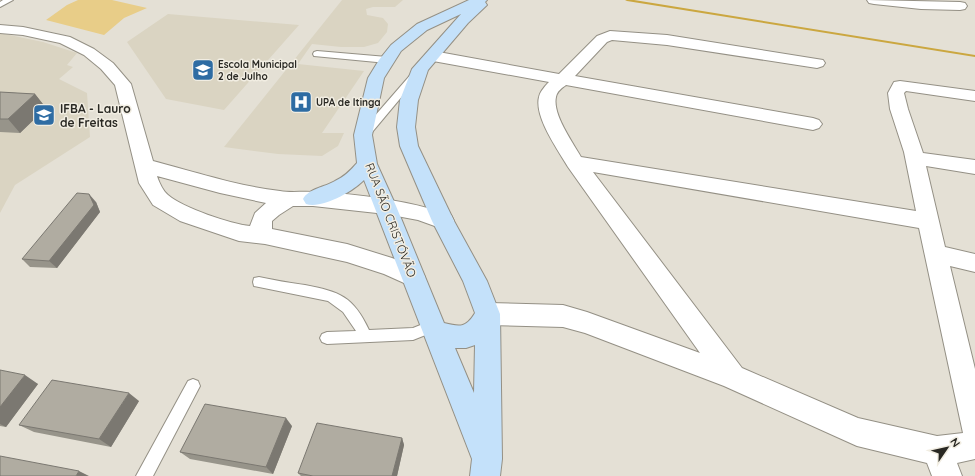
<svg xmlns="http://www.w3.org/2000/svg" width="975" height="476" viewBox="0 0 975 476" font-family="Quicksand,sans-serif">
  <rect width="100%" height="100%" fill="#e4e0d5"/>
  <path fill="#dad4c2" d="M342,0H403L395,7H373L366,9L367,15L383,18L388,24L387,32L378,43L364,47H341L312,44L298,64L364,71L322,133H344L338,146L322,156L278,154L224,147Z
    M168,14L299,25L224,110L166,99L127,42Z
    M0,33L43,42L77,53L67,65L73,67L59,79L87,93L90,137L15,185L0,213Z"/>
  <path fill="#e8cd88" d="M78,0H112L147,8L124,18L104,35L46,20L67,5Z"/>
  <g fill="none" stroke-linecap="round" stroke-linejoin="round">
    <path fill="#cba740" fill-rule="evenodd" d="M625,0H634L975,55V57L627,1Z"/>
    <g stroke="#949085" stroke-width="2">
      <path id="lane" d="M3,0H13L0,7V2Z
        M317,51L387,57L391,60L387,63L314,56L313,54L314,52Z
        M416,71L420,74L419,76L368,137H360L359,135L360,133L413,72Z
        M259,277C274,280 289,283 305,285C340,292 353,296 369,330L413,328L433,320L438,322L440,326L438,330L413,340L327,344L322,342L320,338L322,334L327,332L356,331L343,312L328,301L254,286L253,282L254,278Z
        M193,379L198,381L200,386L153,476H136L188,381Z"/>
    </g>
    <g stroke="#949085" stroke-width="2">
      <path id="street" d="M867,0L960,2L965,3L967,6L965,9L960,10L921,9L874,4L869,3Z
        M0,25L23,27L70,37L94,49L113,63L131,84L153,161C195,172 237,186 280,191C291,193 303,191 314,192C360,194 406,200 451,215L454,221L451,227L443,229L418,220L386,214L313,206H293L279,215L272,221V229L347,244L392,258L421,270L425,277L421,284L413,287L384,274L347,262L265,244L239,241L180,221L153,205L139,183L115,85L101,69L84,55L60,43L23,35L0,33ZM157,176L220,193L266,203L255,213L250,226C231,224 183,208 168,195C163,191 159,182 157,176Z
        M610,31L667,35L823,60L825,63L823,66L817,68L667,45L612,40L607,42L575,76L813,118L819,120L822,124L819,128L813,130L566,85C562,88 557,91 556,97C552,114 573,143 581,157L916,211L904,152L890,109L888,93L894,82L900,81L975,91V101L906,91L904,93L908,109L923,153L975,160V174L926,166L945,247L975,254V272L950,266L975,369V459L957,463L962,476H932L927,463L857,446L724,386L585,333L563,327L488,325L479,321L476,314L479,307L488,303L563,305L587,312L700,353L568,167C558,150 534,117 539,97C540,92 545,86 549,82L433,61L427,59L425,56L427,53L433,51L559,74L597,36ZM593,172L919,228L963,433L937,436L858,418L742,368Z"/>
    </g>
    <g stroke="#949085" stroke-width="2">
      <path id="secondary" d="M469,0H487L485,2L487,5L468,23L428,70L418,100L415,127L418,146L454,221L487,281L500,314L502,459L500,476H470L472,459L364,180C352,192 322,209 306,204L303,199C308,189 325,187 335,181C344,177 351,170 357,163L354,135L368,78L379,60L391,45L417,24ZM461,14L412,69L400,100L397,127L400,146L432,221L463,281L475,313C466,328 460,327 444,323L396,206L377,164L372,135L384,78L401,51L427,30ZM475,345L474,393L455,348H466Z"/>
    </g>
    <use href="#lane" fill="#fff" fill-rule="evenodd"/>
    <use href="#street" fill="#fff" fill-rule="evenodd"/>
    <use href="#secondary" fill="#c4e1fa" fill-rule="evenodd"/>
  </g>
  <path fill="#97948a" d="M0,92L35,94L46,108L20,133L0,132Z
    M96,202L100,212L57,268L30,267L22,259Z
    M0,370L38,384L6,427L0,426Z
    M139,401L111,447L34,432L19,425Z
    M292,426L273,474L190,459L180,452Z
    M402,438L404,445L397,476H301L298,473Z"/>
  <path fill="#7b7871" d="M35,94L46,108L20,133L8,119Z
    M89,194L96,202L100,212L57,268L49,261Z
    M25,375L38,384L6,427L0,424V407Z
    M129,393L139,401L111,447L99,439Z
    M286,418L292,426L273,474L266,467Z
    M402,438L404,445L397,476H392Z
    M79,471L89,476H76Z"/>
  <path fill="#b0aca1" stroke="#7b7871" d="M0,92L35,94L8,119H0Z
    M77,193L89,194L94,205L49,261L22,259Z
    M0,370L25,375L0,407Z
    M52,380L129,393L99,439L19,425Z
    M205,404L286,418L266,467L180,452Z
    M317,423L402,438L392,476H313L298,473Z
    M0,456L79,471L76,476H0Z"/>
  <defs>
    <g id="school-square" transform="scale(1.15)"><rect x="-9" y="-9" width="18" height="18" rx="4" fill="#2e6ca3" stroke="#f1ede2"/><path d="M0-5L7-2L0 1L-7-2ZM-4 1L0 2.5L4 1V4Q0 6-4 4Z" fill="#fff"/></g>
    <g id="hospital-square" transform="scale(1.15)"><rect x="-9" y="-9" width="18" height="18" rx="4" fill="#2e6ca3" stroke="#f1ede2"/><path d="M-5-5h3v3.5h4V-5h3V5h-3V1.5h-4V5h-3Z" fill="#fff"/></g>
  </defs>
  <g fill-rule="evenodd">
    <use href="#school-square" x="203" y="70"/>
    <use href="#hospital-square" x="301" y="102"/>
    <use href="#school-square" x="44" y="115"/>
  </g>
  <g text-anchor="middle" dominant-baseline="central" stroke-width="3" stroke-linejoin="round" paint-order="stroke">
    <g font-size="10" font-weight="bold" fill="#292823" stroke="#f1ede2" text-anchor="start">
      <text x="218" y="64">Escola Municipal<tspan x="218" dy="12">2 de Julho</tspan></text>
      <text x="316" y="102">UPA de Itinga</text>
    </g>
    <g font-size="12" font-weight="bold" fill="#292823" stroke="#f1ede2" text-anchor="start">
      <text x="60" y="108">IFBA - Lauro<tspan x="60" dy="14">de Freitas</tspan></text>
    </g>
    <g font-size="12" fill="#292823" stroke="#f1ede2">
      <text transform="translate(391 220) rotate(69)">RUA SÃO CRISTÓVÃO</text>
    </g>
  </g>
  <g transform="translate(947 448) rotate(56)" stroke="#f1ede2" stroke-width="3" paint-order="stroke">
  <path d="M0-3L7 15L0 10L-7 15Z" fill="#292823"/>
  <text y="-6" font-size="11" font-weight="bold" text-anchor="middle" fill="#292823">N</text>
  </g>
</svg>
